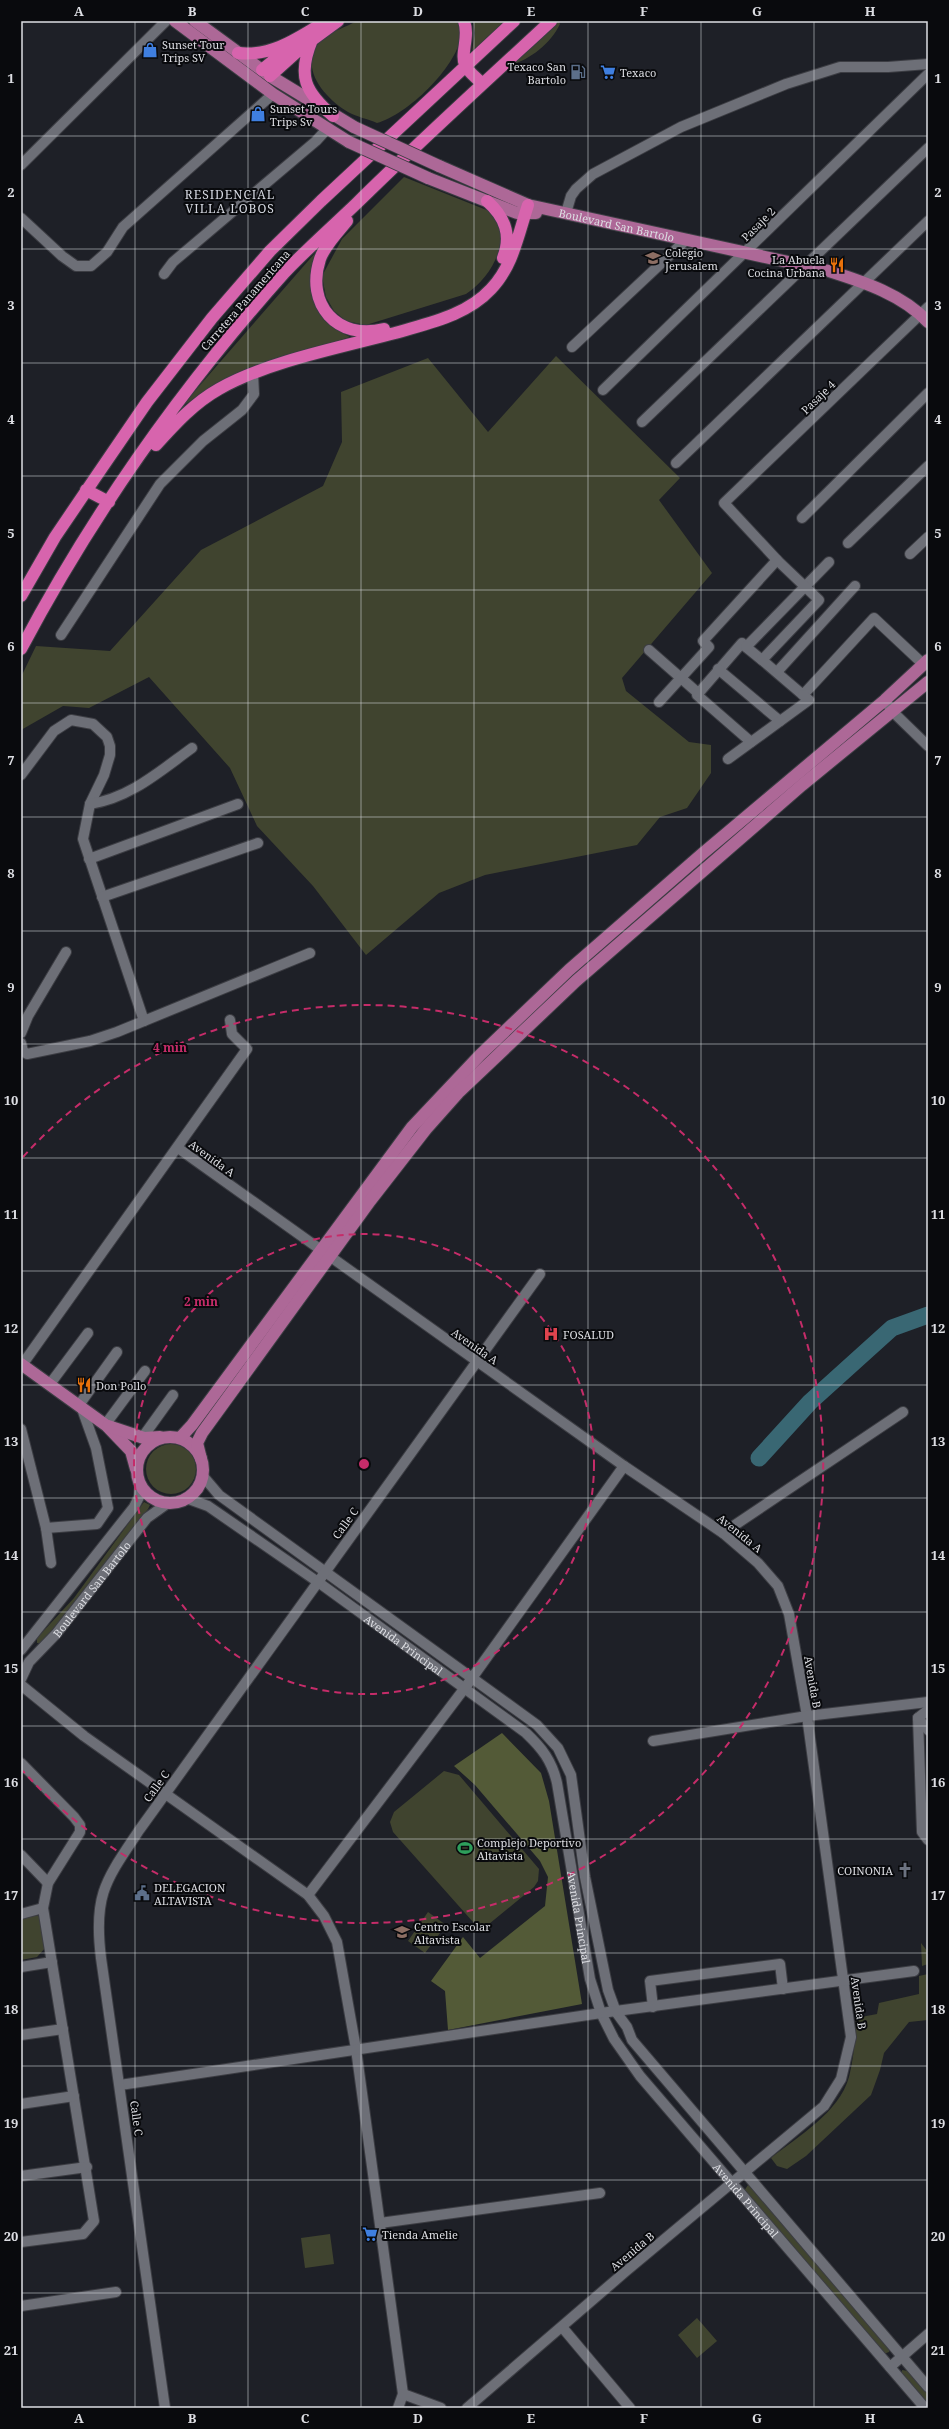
<svg xmlns="http://www.w3.org/2000/svg" width="949" height="2429" viewBox="0 0 949 2429" font-family="'Noto Serif',serif">
  <rect width="100%" height="100%" fill="#1e2027"/>
  <path fill="#40442f" d="M357,21H458C460,26 462,31 461,36C456,68 407,115 377,123C368,119 357,117 348,112C328,100 301,73 316,47C323,34 344,28 357,21Z
    M473,21H505L472,51L475,33Z
    M558,21L560,24C551,43 530,60 510,65Z
    M404,177L494,213C496,219 499,225 500,231C504,255 485,282 466,294L366,325L346,321L334,311L326,297L322,276L342,239Z
    M315,253C305,294 311,317 350,337C297,354 227,377 181,407Z
    M556,356L680,478L659,500L712,573L622,678L626,691L689,742L711,745V773L687,808L660,817L637,845L485,875L439,893L366,955L313,886L257,826L230,768L149,677L89,708L63,706L21,730V677L36,646L110,651L201,550L323,486L342,442L341,392L428,358L488,432Z
    M146 1469a25 25 0 1 1 50 0a25 25 0 1 1-50 0Z
    M144,1502L150,1505L148,1509L79,1602L41,1643H37V1638L74,1598Z
    M444,1771L459,1775L539,1869L538,1881L534,1887L489,1924L484,1926L473,1922L393,1832L390,1822L394,1812Z
    M428,1912L446,1925L425,1953L408,1941Z
    M34,1913L41,1918L46,1947L37,1957L21,1960V1917Z
    M921,1943L928,1952V1964L922,1966Z
    M928,1974V2020L909,2022L884,2053L880,2070L871,2095L806,2156L787,2169L777,2166L771,2158C798,2136 839,2113 849,2077C854,2058 855,2038 856,2018L877,2014L879,2003L919,1994V1976Z
    M748,2185H751L890,2349L889,2352L884,2354L744,2191Z
    M330,2234L334,2264L305,2268L301,2238Z
    M697,2318L717,2341L697,2358L678,2335Z
    M902,2370L908,2371L928,2394V2406L902,2375Z"/>
  <path fill="#535a37" d="M502,1733L541,1773L549,1801L582,2004L448,2030L445,1991L431,1981L463,1937L480,1958L545,1906L548,1877L540,1861L475,1785L454,1766Z"/>
  <g fill="none" stroke-linecap="round" stroke-linejoin="round">
    <path stroke="#396773" stroke-width="17" d="M759,1458L810,1402L892,1328L928,1315"/>
    <g stroke="#3c3d43" stroke-width="12">
      <g id="minor">
        <path d="M21,165L166,21"/>
        <path d="M566,213L571,196L576,189L593,174L681,127L786,84L840,67H888L928,64"/>
        <path d="M21,218L62,256L76,266H91L107,252L123,227L273,94"/>
        <path d="M164,274L173,262L316,141L327,129"/>
        <path d="M572,347L687,239"/>
        <path d="M603,390L928,74"/>
        <path d="M642,422L928,148"/>
        <path d="M676,463L928,221"/>
        <path d="M802,518L928,393"/>
        <path d="M848,543L928,466"/>
        <path d="M910,554L928,537"/>
        <path d="M61,635L160,484L203,441L242,410L254,394L253,374"/>
        <path d="M746,647L742,643L697,695L751,742"/>
        <path d="M649,650L698,693"/>
        <path d="M762,660L746,647L829,562"/>
        <path d="M923,664L874,618L803,695L762,660L819,600L777,560L724,503L928,307"/>
        <path d="M718,669L780,721"/>
        <path d="M777,672L855,586"/>
        <path d="M885,700L892,711L928,746"/>
        <path d="M659,702L709,647L703,641L777,560"/>
        <path d="M728,759L809,700L803,695"/>
        <path d="M21,775L54,731L71,720L93,724L107,737L110,746V755L104,775L90,804L83,839L144,1021"/>
        <path d="M90,804C130,798 160,771 192,748"/>
        <path d="M89,859L238,804"/>
        <path d="M102,897L258,843"/>
        <path d="M21,1033L28,1016L66,952"/>
        <path d="M21,1043L23,1051L27,1054L90,1041L117,1032L310,953"/>
        <path d="M178,1148L624,1466L723,1533L758,1563L778,1586L789,1614L807,1716L851,2037L841,2079L824,2106L625,2272L467,2408"/>
        <path d="M22,1365L247,1049L232,1034L230,1020"/>
        <path d="M50,1384L88,1333"/>
        <path d="M79,1405L117,1352"/>
        <path d="M105,1425L145,1371"/>
        <path d="M21,1429L46,1528L51,1563"/>
        <path d="M142,1438L173,1395"/>
        <path d="M202,1475L219,1495L537,1725L558,1748L571,1775L585,1877L608,1990L616,2012L627,2027L632,2040L928,2387"/>
        <path id="s1" d="M186,1498L208,1506L318,1582L526,1733C542,1748 552,1761 557,1783L590,1979L601,2013L614,2039L640,2076L925,2408"/>
        <path d="M46,1528L97,1524L108,1508L96,1448L81,1406"/>
        <path d="M723,1533L903,1412"/>
        <path d="M21,1650L134,1507L139,1497L140,1485"/>
        <path id="s2" d="M21,1679L29,1662L56,1634L147,1518L168,1503"/>
        <path d="M21,1685L84,1736L308,1895L324,1916L337,1942L356,2049L403,2394"/>
        <path d="M918,1718L922,1832L928,1840"/>
        <path d="M918,1718L928,1730"/>
        <path d="M918,1718L928,1710"/>
        <path d="M653,1741L807,1716L928,1702"/>
        <path d="M21,1763L74,1817L80,1825V1832L48,1883L43,1908L94,2221L83,2234L21,2242"/>
        <path d="M21,1855L48,1883"/>
        <path d="M308,1895L467,1685L624,1466"/>
        <path d="M21,1914L43,1908"/>
        <path d="M21,1967L52,1962"/>
        <path d="M653,2007L650,1981L780,1964L783,1989"/>
        <path d="M21,2035L63,2029"/>
        <path d="M120,2085L601,2013L914,1971"/>
        <path d="M21,2104L74,2096"/>
        <path d="M21,2176L87,2167"/>
        <path d="M380,2223L600,2193"/>
        <path d="M21,2306L116,2292"/>
        <path d="M562,2327L630,2408"/>
        <path d="M890,2367L928,2334"/>
        <path d="M165,2408L101,1958C93,1894 106,1880 140,1829L540,1274"/>
        <path d="M398,2408L403,2394L441,2408"/>
      </g>
    </g>
    <g stroke="#3c3d43" stroke-width="14">
      <g id="major">
        <path d="M175,21L273,94L349,142"/>
        <path d="M195,21L270,76L354,127"/>
        <path id="s3" d="M439,166L528,205L829,271C864,282 903,295 928,322"/>
        <path d="M428,178L517,213H536"/>
        <path d="M21,1364L107,1426L131,1451L136,1469"/>
        <path d="M108,1426L144,1438L160,1437"/>
        <circle cx="170" cy="1470" r="33"/>
        <path d="M180,1438L192,1425L412,1127L480,1055L569,970L702,854L885,700L928,660"/>
        <path d="M201,1459L197,1443L202,1433L370,1201L426,1129L458,1093L576,981L802,785L928,682"/>
      </g>
    </g>
    <g stroke="#3c3d43" stroke-width="14">
      <path id="highway" d="M464,21C470,37 460,53 465,65C468,72 477,78 482,84
        M312,40C297,76 305,92 333,116
        M238,53C272,57 298,38 326,21
        M262,70L290,47
        M270,76L300,49L338,21
        M487,201C505,217 512,235 503,258
        M347,221C338,232 325,245 320,259C305,304 337,341 384,329
        M156,445C175,424 194,403 219,389C266,362 342,347 395,333C428,323 466,316 491,289C513,266 518,235 528,205
        M86,490L109,502
        M21,596L55,537L95,478L147,402L212,318L270,251L321,201L514,21
        M21,649C93,513 183,386 285,272C308,248 333,226 357,203C420,141 486,81 551,21"/>
    </g>
    <use href="#minor" stroke="#6d6f77" stroke-width="10"/>
    <use href="#major" stroke="#ad6897" stroke-width="12"/>
    <use href="#highway" stroke="#d764ad" stroke-width="12"/>
    <g stroke="#3c3d43" stroke-width="14" stroke-linecap="butt">
      <path id="major-bridge" d="M354,127L439,166
        M349,142L428,178"/>
    </g>
    <use href="#major-bridge" stroke="#ad6897" stroke-width="12"/>
  </g>
  <path fill="none" stroke="#dddee3" stroke-width="1" stroke-opacity="0.55" d="M135,21V2408M248,21V2408M361,21V2408M474,21V2408M588,21V2408M701,21V2408M814,21V2408M21,136H928M21,249H928M21,363H928M21,476H928M21,590H928M21,703H928M21,817H928M21,931H928M21,1044H928M21,1158H928M21,1271H928M21,1385H928M21,1498H928M21,1612H928M21,1726H928M21,1839H928M21,1953H928M21,2066H928M21,2180H928M21,2293H928"/>
  <g fill="none" stroke="#c52c69" stroke-width="2" stroke-dasharray="7 5">
    <circle cx="364" cy="1464" r="230"/>
    <path d="M23 1157A459 459 0 1 1 23 1771"/>
  </g>
  <defs>
    <g id="shop-bare" transform="scale(1.2)"><path d="M-5-2.5h2.3a2.7 3.5 0 0 1 5.4 0H5L5.5 6h-11ZM-1.5-2.5h3a1.5 2.3 0 0 0-3 0Z" fill="#3f7fe0" stroke="#090a0d" stroke-width="2.5" paint-order="stroke"/></g>
    <g id="fuel-bare" transform="scale(1.2)"><path d="M-5.5-6h7V0h2V4h1.3V-2.5L3-4.5l.8-.8L6-3V5H2.5V1h-1V6h-7ZM-4.2-4.7v3.2H.2V-4.7Z" fill="#5c6f8a" stroke="#090a0d" stroke-width="2.5" paint-order="stroke"/></g>
    <g id="supermarket-bare" transform="scale(1.2)"><path d="M-6-5.5h2.5l.6 2H6L4.5 2H-2.5L-4.4-4H-6ZM-1.5 3.2a1.3 1.3 0 1 0 .1 0ZM3 3.2a1.3 1.3 0 1 0 .1 0Z" fill="#3f7fe0" stroke="#090a0d" stroke-width="2.5" paint-order="stroke"/></g>
    <g id="school-bare" transform="scale(1.2)"><path d="M0-5L7-2L0 1L-7-2ZM-4 1L0 2.5L4 1V4Q0 6-4 4Z" fill="#8d6e63" stroke="#090a0d" stroke-width="2.5" paint-order="stroke"/></g>
    <g id="restaurant-bare" transform="scale(1.2)"><path d="M-5-6h1v4h1v-4h1v4h1v-4h1v5L-1.5 .5V6h-2V.5L-5-1ZM5-6V6H3V1.5H1.5Q1.5-4 5-6Z" fill="#e8710a" stroke="#090a0d" stroke-width="2.5" paint-order="stroke"/></g>
    <g id="hospital-bare" transform="scale(1.2)"><path d="M-5-5h3v3.5h4V-5h3V5h-3V1.5h-4V5h-3Z" fill="#e0444e" stroke="#090a0d" stroke-width="2.5" paint-order="stroke"/></g>
    <g id="stadium-bare" transform="scale(1.2)"><path d="M0-5a6.5 5 0 1 0 0 10a6.5 5 0 1 0 0-10ZM-3.5-1.8h7v3.6h-7Z" fill="#2e9e5b" stroke="#090a0d" stroke-width="2.5" paint-order="stroke"/></g>
    <g id="church-bare" transform="scale(1.2)"><path d="M-1.2-6h2.4v3.5h3.3v2.4h-3.3V6h-2.4V-.1h-3.3v-2.4h3.3Z" fill="#6b7280" stroke="#090a0d" stroke-width="2.5" paint-order="stroke"/></g>
    <g id="civic-bare" transform="scale(1.2)"><path d="M-.6-6.5H3V-4.5H.6V-3L4-1V1h2V6H-6V1h2V-1L-.6-3ZM-1.2 2.5V6h2.4V2.5Z" fill="#5c6f8a" stroke="#090a0d" stroke-width="2.5" paint-order="stroke"/></g>
  </defs>
  <g fill-rule="evenodd">
    <use href="#shop-bare" x="150" y="50"/>
    <use href="#fuel-bare" x="578" y="72"/>
    <use href="#supermarket-bare" x="608" y="72"/>
    <use href="#shop-bare" x="258" y="114"/>
    <use href="#school-bare" x="653" y="258"/>
    <use href="#restaurant-bare" x="837" y="265"/>
    <use href="#hospital-bare" x="551" y="1334"/>
    <use href="#restaurant-bare" x="84" y="1385"/>
    <use href="#stadium-bare" x="465" y="1848"/>
    <use href="#church-bare" x="905" y="1870"/>
    <use href="#civic-bare" x="142" y="1893"/>
    <use href="#school-bare" x="402" y="1932"/>
    <use href="#supermarket-bare" x="370" y="2234"/>
  </g>
  <g text-anchor="middle" dominant-baseline="central" stroke-width="4" stroke-linejoin="round" paint-order="stroke">
    <g font-size="11" fill="#dddee3" stroke="#090a0d" text-anchor="start">
      <text x="162" y="44">Sunset Tour<tspan x="162" dy="13">Trips SV</tspan></text>
      <text x="566" y="66" text-anchor="end">Texaco San<tspan x="566" dy="13">Bartolo</tspan></text>
      <text x="620" y="72">Texaco</text>
      <text x="270" y="108">Sunset Tours<tspan x="270" dy="13">Trips Sv</tspan></text>
      <text x="665" y="252">Colegio<tspan x="665" dy="13">Jerusalem</tspan></text>
      <text x="825" y="259" text-anchor="end">La Abuela<tspan x="825" dy="13">Cocina Urbana</tspan></text>
      <text x="563" y="1334">FOSALUD</text>
      <text x="96" y="1385">Don Pollo</text>
      <text x="477" y="1842">Complejo Deportivo<tspan x="477" dy="13">Altavista</tspan></text>
      <text x="893" y="1870" text-anchor="end">COINONIA</text>
      <text x="154" y="1887">DELEGACION<tspan x="154" dy="13">ALTAVISTA</tspan></text>
      <text x="414" y="1926">Centro Escolar<tspan x="414" dy="13">Altavista</tspan></text>
      <text x="382" y="2234">Tienda Amelie</text>
    </g>
    <g font-size="11" fill="#dddee3" stroke="#090a0d">
      <text stroke="none"><textPath href="#s3" startOffset="188">Boulevard San Bartolo</textPath></text>
      <text transform="translate(758 224) rotate(-45)">Pasaje 2</text>
      <text transform="translate(245 300) rotate(-49)">Carretera Panamericana</text>
      <text transform="translate(818 397) rotate(-44)">Pasaje 4</text>
      <text transform="translate(212 1158) rotate(36)">Avenida A</text>
      <text transform="translate(475 1346) rotate(35)">Avenida A</text>
      <text transform="translate(345 1523) rotate(-54)">Calle C</text>
      <text transform="translate(740 1533) rotate(39)">Avenida A</text>
      <text stroke="none"><textPath href="#s2" startOffset="115">Boulevard San Bartolo</textPath></text>
      <text stroke="none"><textPath href="#s1" startOffset="263">Avenida Principal</textPath></text>
      <text transform="translate(813 1682) rotate(80)">Avenida B</text>
      <text transform="translate(156 1786) rotate(-54)">Calle C</text>
      <text stroke="none"><textPath href="#s1" startOffset="610">Avenida Principal</textPath></text>
      <text transform="translate(859 2003) rotate(82)">Avenida B</text>
      <text transform="translate(137 2118) rotate(82)">Calle C</text>
      <text stroke="none"><textPath href="#s1" startOffset="946">Avenida Principal</textPath></text>
      <text transform="translate(632 2251) rotate(-40)">Avenida B</text>
    </g>
    <g font-size="12" letter-spacing="1" fill="#d5d8e1" stroke="#090a0d">
      <text x="230" y="194">RESIDENCIAL<tspan x="230" dy="14">VILLA LOBOS</tspan></text>
    </g>
  </g>
  <circle cx="364" cy="1464" r="6" fill="#c52c69" stroke="#090a0d" stroke-width="2"/>
  <g font-size="12" text-anchor="middle" font-weight="bold" fill="#c52c69" stroke="#090a0d" stroke-width="4" stroke-linejoin="round" paint-order="stroke">
    <text x="170" y="1052">4 min</text>
    <text x="201" y="1306">2 min</text>
  </g>
  <rect width="949" height="2429" fill="none" stroke="#090a0d" stroke-width="44"/>
  <rect x="22" y="22" width="905" height="2385" fill="none" stroke="#dddee3" stroke-width="1.5"/>
  <g font-size="13" text-anchor="middle" font-weight="bold" fill="#dddee3">
    <text x="79" y="16">A</text>
    <text x="192" y="16">B</text>
    <text x="305" y="16">C</text>
    <text x="418" y="16">D</text>
    <text x="531" y="16">E</text>
    <text x="644" y="16">F</text>
    <text x="757" y="16">G</text>
    <text x="870" y="16">H</text>
    <text x="11" y="83">1</text>
    <text x="938" y="83">1</text>
    <text x="11" y="197">2</text>
    <text x="938" y="197">2</text>
    <text x="11" y="310">3</text>
    <text x="938" y="310">3</text>
    <text x="11" y="424">4</text>
    <text x="938" y="424">4</text>
    <text x="11" y="538">5</text>
    <text x="938" y="538">5</text>
    <text x="11" y="651">6</text>
    <text x="938" y="651">6</text>
    <text x="11" y="765">7</text>
    <text x="938" y="765">7</text>
    <text x="11" y="878">8</text>
    <text x="938" y="878">8</text>
    <text x="11" y="992">9</text>
    <text x="938" y="992">9</text>
    <text x="11" y="1105">10</text>
    <text x="938" y="1105">10</text>
    <text x="11" y="1219">11</text>
    <text x="938" y="1219">11</text>
    <text x="11" y="1333">12</text>
    <text x="938" y="1333">12</text>
    <text x="11" y="1446">13</text>
    <text x="938" y="1446">13</text>
    <text x="11" y="1560">14</text>
    <text x="938" y="1560">14</text>
    <text x="11" y="1673">15</text>
    <text x="938" y="1673">15</text>
    <text x="11" y="1787">16</text>
    <text x="938" y="1787">16</text>
    <text x="11" y="1900">17</text>
    <text x="938" y="1900">17</text>
    <text x="11" y="2014">18</text>
    <text x="938" y="2014">18</text>
    <text x="11" y="2128">19</text>
    <text x="938" y="2128">19</text>
    <text x="11" y="2241">20</text>
    <text x="938" y="2241">20</text>
    <text x="11" y="2355">21</text>
    <text x="938" y="2355">21</text>
    <text x="79" y="2423">A</text>
    <text x="192" y="2423">B</text>
    <text x="305" y="2423">C</text>
    <text x="418" y="2423">D</text>
    <text x="531" y="2423">E</text>
    <text x="644" y="2423">F</text>
    <text x="757" y="2423">G</text>
    <text x="870" y="2423">H</text>
  </g>
</svg>
